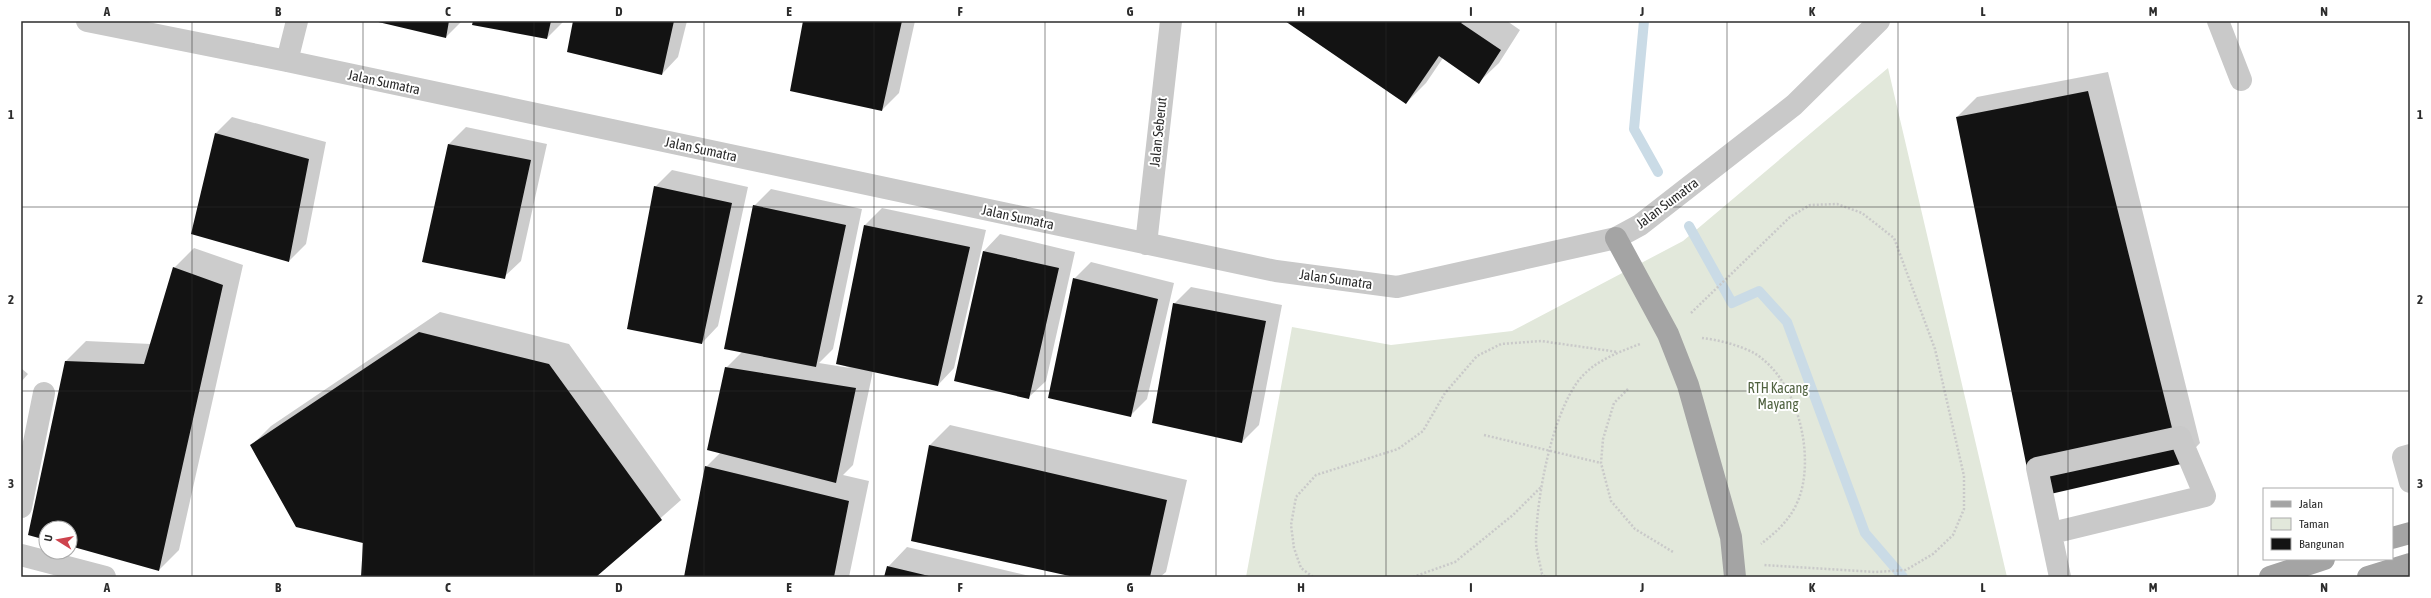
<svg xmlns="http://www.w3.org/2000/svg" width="2431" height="598" viewBox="0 0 2431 598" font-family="'Asap Condensed',sans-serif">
  <rect width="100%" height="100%" fill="#fff"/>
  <path fill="#e2e8db" d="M1888,68L2007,577H1246L1292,327L1391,345L1512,331L1683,241Z"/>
  <path fill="#0003" d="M376,21H462L446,37Z
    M474,21H564L547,38Z
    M574,21H687L678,57L662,74Z
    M804,21H915L899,93L882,110Z
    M1287,21H1507L1520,30L1499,63L1479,82L1443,58L1426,83L1406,103Z
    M2108,72L2200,443L2181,463L1957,117L1977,97Z
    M232,117L326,142L306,244L289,261L216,133Z
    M466,127L547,144L521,261L504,277L449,144Z
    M672,170L748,187L718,326L702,343L655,187Z
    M771,189L862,209L833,349L819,363L850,368L837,363L865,225L882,208L986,230L954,368L938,385L873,371L853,465L843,475L869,481L849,577H685L706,467L721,452L726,368L742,352L754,206Z
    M1000,234L1075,252L1046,381L1029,397L956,380L984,251Z
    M194,248L243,265L179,550L159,570L70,545V528H46V539L29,534L66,361L86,341L151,344L174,268Z
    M1091,262L1174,283L1147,399L1130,416L1074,279Z
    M1191,287L1282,305L1259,425L1242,442L1174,304Z
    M440,312L569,344L681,500L594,577H362L364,543L251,446L271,426Z
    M21,368L28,374L21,382Z
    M950,425L1187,480L1166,572L1160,577H1078L912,541L930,445Z
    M907,547L1034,577H885L888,567Z"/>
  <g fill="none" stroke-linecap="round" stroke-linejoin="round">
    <path stroke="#cadbe6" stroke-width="10" d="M1644,21L1634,129L1658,172
      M1689,226L1732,303L1759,291L1787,322L1865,533L1903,577"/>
  </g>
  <path fill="#131313" d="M374,21H449L446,38Z
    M473,21H551L547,39L472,25Z
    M573,21H674L662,75L567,52Z
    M803,21H902L882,111L790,91Z
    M1285,21H1463L1461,23L1501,50L1479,84L1439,56L1406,104Z
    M2088,91L2181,464L2033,498L1956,117Z
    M215,133L309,159L289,262L191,234Z
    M448,144L531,160L505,279L422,262Z
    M654,186L732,203L702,344L627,329Z
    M753,205L846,225L816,367L724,349Z
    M864,225L970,247L938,386L836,364Z
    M983,251L1059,268L1029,399L954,381Z
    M173,267L223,285L159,571L70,546V528H46V540L28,535L65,361L144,364Z
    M1073,278L1158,299L1131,417L1048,398Z
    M1173,303L1266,321L1242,443L1152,423Z
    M419,332L549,364L662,520L596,577H361L363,543L296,527L250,445Z
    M725,367L856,388L836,483L707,450Z
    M929,445L1167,500L1150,577H1074L911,541Z
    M705,466L849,501L834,577H684Z
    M887,566L929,576V577H884Z"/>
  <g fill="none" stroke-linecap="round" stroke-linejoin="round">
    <path stroke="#c9c9c9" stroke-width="2.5" stroke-dasharray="2 2" stroke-linecap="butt" d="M1691,313L1790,217L1810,205L1837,204L1862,213L1894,238L1935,349L1964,476V509L1953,535L1933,554L1906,570L1875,572L1764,565
      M1702,338C1719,340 1739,345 1754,353C1798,379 1817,459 1797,503C1789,521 1776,532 1761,544
      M1628,389L1614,403L1603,439L1601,463L1611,501L1635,529L1673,552
      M1484,435L1601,463
      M1313,577L1301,568L1294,548L1291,525L1296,497L1316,475L1398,449L1423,431L1445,393L1477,356L1501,344L1541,341L1618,352
      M1413,577L1455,562L1513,515L1542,486
      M1545,577L1542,574C1540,563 1536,551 1536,540C1537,496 1551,421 1576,384C1590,363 1616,353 1640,344"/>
    <path stroke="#c9c9c9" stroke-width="22" d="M87,21L287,61L1276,271L1397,287L1616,238L1640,225L1794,105L1879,21
      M2218,21L2241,80
      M287,61L297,21
      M1146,244L1171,21
      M2410,455L2403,457L2410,482
      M21,507L44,393
      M2052,533L2205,496L2180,437L2037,468L2060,577
      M21,555L105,577"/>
    <path stroke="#a4a4a4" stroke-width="22" d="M1616,238L1668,334L1688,385L1731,537L1735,577
      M2392,538L2410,533
      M2270,577L2324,559
      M2368,577L2410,564"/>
  </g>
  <path fill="none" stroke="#2c2c2c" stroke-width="1" stroke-opacity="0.55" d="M192,21V577M363,21V577M534,21V577M704,21V577M874,21V577M1045,21V577M1216,21V577M1386,21V577M1556,21V577M1727,21V577M1898,21V577M2068,21V577M2238,21V577M21,207H2410M21,391H2410"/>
  <g text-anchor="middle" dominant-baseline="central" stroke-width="4" stroke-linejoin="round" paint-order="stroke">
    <g font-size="14" fill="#2c2c2c" stroke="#fff">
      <text transform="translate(384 82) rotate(12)">Jalan Sumatra</text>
      <text transform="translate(1158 132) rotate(-84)">Jalan Seberut</text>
      <text transform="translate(701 149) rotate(12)">Jalan Sumatra</text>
      <text transform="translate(1667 203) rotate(-37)">Jalan Sumatra</text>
      <text transform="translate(1018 217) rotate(12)">Jalan Sumatra</text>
      <text transform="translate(1336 279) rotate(8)">Jalan Sumatra</text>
    </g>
    <g font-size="14" fill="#506240" stroke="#fff">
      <text x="1778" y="388">RTH Kacang<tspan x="1778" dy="16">Mayang</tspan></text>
    </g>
  </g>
  <rect width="2431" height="598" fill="none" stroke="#ffffff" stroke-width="44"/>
  <rect x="2263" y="488" width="130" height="72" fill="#ffffff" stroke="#ababab"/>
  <rect x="2271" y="501" width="20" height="6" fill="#a4a4a4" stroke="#ababab"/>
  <text x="2299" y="508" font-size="12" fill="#2c2c2c">Jalan</text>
  <rect x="2271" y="518" width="20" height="12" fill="#e2e8db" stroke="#ababab"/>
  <text x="2299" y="528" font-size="12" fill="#2c2c2c">Taman</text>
  <rect x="2271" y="538" width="20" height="12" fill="#131313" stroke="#ababab"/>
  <text x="2299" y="548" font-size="12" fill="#2c2c2c">Bangunan</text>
  <g transform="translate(58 540) rotate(281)"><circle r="19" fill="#ffffff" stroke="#ababab"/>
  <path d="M0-3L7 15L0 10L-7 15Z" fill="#ce434d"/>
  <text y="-6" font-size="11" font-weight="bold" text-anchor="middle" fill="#2c2c2c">U</text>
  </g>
  <rect x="22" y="22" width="2387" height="554" fill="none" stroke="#2c2c2c" stroke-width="1.5"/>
  <g font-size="13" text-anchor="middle" font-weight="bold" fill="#2c2c2c">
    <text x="107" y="16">A</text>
    <text x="278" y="16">B</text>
    <text x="448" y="16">C</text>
    <text x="619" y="16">D</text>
    <text x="789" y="16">E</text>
    <text x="960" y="16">F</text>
    <text x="1130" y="16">G</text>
    <text x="1301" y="16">H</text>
    <text x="1471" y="16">I</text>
    <text x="1642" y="16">J</text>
    <text x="1812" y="16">K</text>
    <text x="1983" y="16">L</text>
    <text x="2153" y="16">M</text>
    <text x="2324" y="16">N</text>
    <text x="11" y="119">1</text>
    <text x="2420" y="119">1</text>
    <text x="11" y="304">2</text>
    <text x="2420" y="304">2</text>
    <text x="11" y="488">3</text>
    <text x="2420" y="488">3</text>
    <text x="107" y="592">A</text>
    <text x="278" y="592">B</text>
    <text x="448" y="592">C</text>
    <text x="619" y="592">D</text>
    <text x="789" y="592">E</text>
    <text x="960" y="592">F</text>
    <text x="1130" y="592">G</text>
    <text x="1301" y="592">H</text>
    <text x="1471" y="592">I</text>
    <text x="1642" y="592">J</text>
    <text x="1812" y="592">K</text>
    <text x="1983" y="592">L</text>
    <text x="2153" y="592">M</text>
    <text x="2324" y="592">N</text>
  </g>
</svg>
